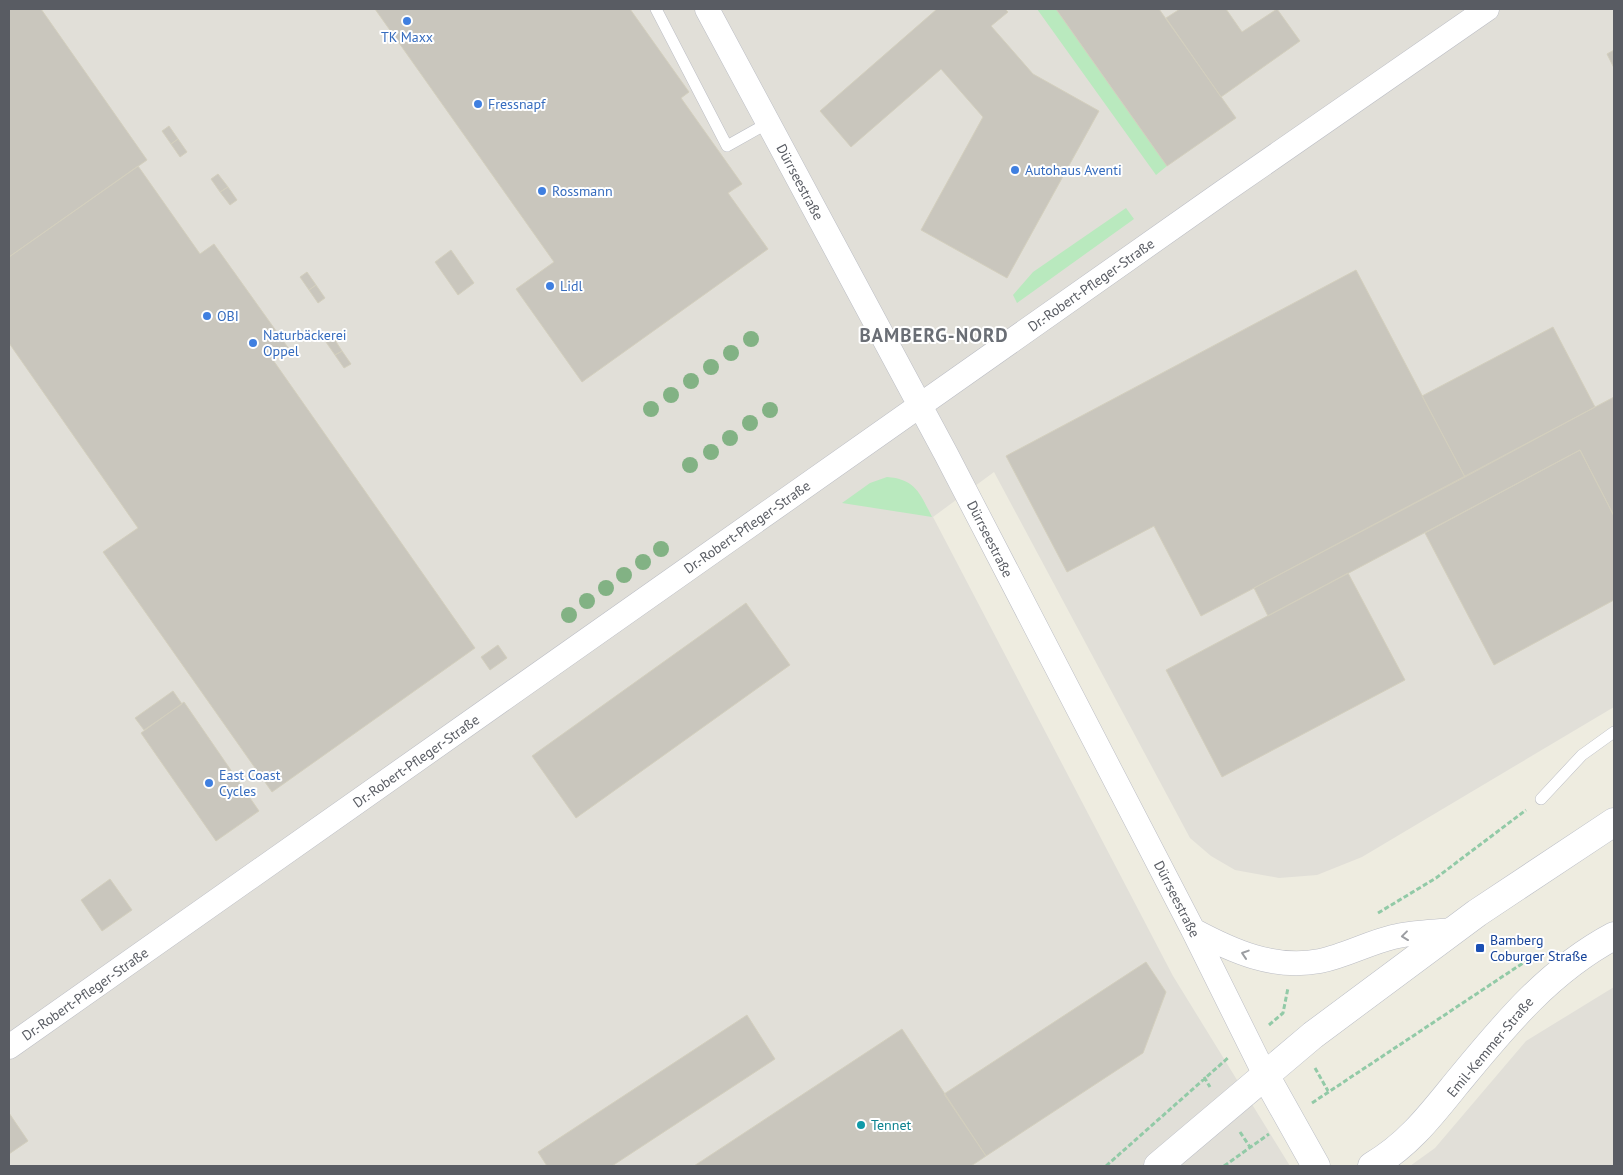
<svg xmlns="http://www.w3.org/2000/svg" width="1623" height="1175" viewBox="0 0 1623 1175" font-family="'PT Sans',sans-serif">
  <rect width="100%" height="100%" fill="#eeece0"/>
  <path fill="#e1dfd8" d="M9,9H1614V707L1362,857L1317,875L1279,878L1235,870L1211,856L1190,838L994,472L933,517L1173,976L1290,1166H9Z
    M1614,987V1166H1410L1435,1148L1526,1041Z"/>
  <path fill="#b9e9be" d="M1037,9H1056L1167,166L1156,175Z
    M1126,208L1134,219L1017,303L1013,295L1033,272Z
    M887,477C915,479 920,493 932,517L842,503L870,483Z"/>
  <path fill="#c9c6bd" stroke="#d3cfbe" d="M9,9H41L147,160L9,257Z
    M375,9H630L689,92L681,98L742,184L728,193L768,249L582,382L516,289L554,262Z
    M937,9H1005L1008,12L991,26L1033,74L1099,111L1007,278L921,230L983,117L941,69L851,147L820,111Z
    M1056,9H1159L1236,118L1167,166Z
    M1180,9H1226L1242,32L1277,9L1300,41L1221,97L1166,18Z
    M1614,50V68L1607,54Z
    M169,126L178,139L171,144L162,131Z
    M178,139L187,152L180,157L171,144Z
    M138,166L200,254L214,244L289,349L273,360L475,648L272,792L103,552L138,528L9,343V257Z
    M218,174L228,187L220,192L211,179Z
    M228,187L237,200L230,205L220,192Z
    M451,250L474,283L458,295L435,262Z
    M1356,270L1465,477L1201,616L1154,526L1067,572L1006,456Z
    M307,272L316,285L309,290L300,277Z
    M316,285L325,298L318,303L309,290Z
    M1553,327L1595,407L1465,477L1422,396Z
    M333,337L342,351L335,355L326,342Z
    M342,351L351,364L344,368L335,355Z
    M1614,397V516L1580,450L1268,616L1254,588Z
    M1580,450L1614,516V600L1494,665L1425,533Z
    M1348,573L1405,680L1222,777L1166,670Z
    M746,603L790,665L576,818L532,756Z
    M498,645L507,658L490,670L481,657Z
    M173,691L182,704L144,730L135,718Z
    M184,702L259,811L216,841L141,733Z
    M110,879L132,910L102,931L81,900Z
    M1146,962L1166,992L1143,1053L986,1156L944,1094Z
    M747,1015L775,1059L612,1166H547L538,1152Z
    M902,1029L986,1156L971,1166H694Z
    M9,1113L28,1141L9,1154Z"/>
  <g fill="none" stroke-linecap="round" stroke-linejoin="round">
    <g stroke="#bbbdc4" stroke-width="12">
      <path id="lane" d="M656,9L727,146L768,123
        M1541,799L1582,755L1614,732"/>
    </g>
    <g stroke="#bbbdc4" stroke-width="25">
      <path id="street" d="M707,9L946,454L1193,930L1265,1075
        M1193,930C1232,951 1274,970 1320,961C1345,956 1368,943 1393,937C1412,932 1434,932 1453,930
        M9,1047L1223,192L1487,9"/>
    </g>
    <g stroke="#bbbec6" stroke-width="29">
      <path id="secondary" d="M1265,1075L1316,1166
        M1158,1166L1313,1035L1477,913L1614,822
        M1372,1166C1408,1145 1431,1115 1456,1084C1503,1027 1548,971 1614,936"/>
    </g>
    <path stroke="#92caa7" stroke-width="3" stroke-dasharray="5 2.5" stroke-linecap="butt" d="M1378,913L1436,878L1526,810
      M1269,1025L1283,1013L1288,988
      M1315,1068L1328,1091
      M1204,1077L1210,1087
      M1312,1103L1532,957
      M1240,1132L1250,1147
      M1106,1166L1229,1057
      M1224,1166L1269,1134"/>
    <use href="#lane" stroke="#fff" stroke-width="11"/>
    <use href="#street" stroke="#fff" stroke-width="24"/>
    <use href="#secondary" stroke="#fff" stroke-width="28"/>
  </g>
  <g fill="#82b284">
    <circle cx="751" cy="339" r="8"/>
    <circle cx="731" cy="353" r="8"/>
    <circle cx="711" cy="367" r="8"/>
    <circle cx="691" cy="381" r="8"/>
    <circle cx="671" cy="395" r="8"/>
    <circle cx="651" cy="409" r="8"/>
    <circle cx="770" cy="410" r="8"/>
    <circle cx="750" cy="423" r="8"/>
    <circle cx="730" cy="438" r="8"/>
    <circle cx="711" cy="452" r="8"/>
    <circle cx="690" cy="465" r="8"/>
    <circle cx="661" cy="549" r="8"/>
    <circle cx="643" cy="562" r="8"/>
    <circle cx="624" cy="575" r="8"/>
    <circle cx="606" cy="588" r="8"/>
    <circle cx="587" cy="601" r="8"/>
    <circle cx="569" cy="615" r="8"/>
  </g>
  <defs><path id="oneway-chevron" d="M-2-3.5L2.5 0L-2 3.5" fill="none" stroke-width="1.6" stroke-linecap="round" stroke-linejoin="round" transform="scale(1.25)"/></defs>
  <g stroke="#9b9da1">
    <use href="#oneway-chevron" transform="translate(1405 936) rotate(173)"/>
    <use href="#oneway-chevron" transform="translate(1245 954) rotate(-162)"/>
  </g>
  <g fill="#3f7fe0" stroke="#fff" stroke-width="2">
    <circle cx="407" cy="21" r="5"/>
    <circle cx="478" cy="104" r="5"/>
    <circle cx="1015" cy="170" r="5"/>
    <circle cx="542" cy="191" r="5"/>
    <circle cx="550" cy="286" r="5"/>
    <circle cx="207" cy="316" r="5"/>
    <circle cx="253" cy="343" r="5"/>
    <circle cx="209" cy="783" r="5"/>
  </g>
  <rect fill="#1a4fb4" stroke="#fff" stroke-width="2" x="1475" y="943" width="10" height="10" rx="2.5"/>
  <circle fill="#0f9aa8" stroke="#fff" stroke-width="2" cx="861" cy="1125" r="5"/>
  <g text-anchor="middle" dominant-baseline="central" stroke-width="4" stroke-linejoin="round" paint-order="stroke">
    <g font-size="14" fill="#366cbe" stroke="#fff" text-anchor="start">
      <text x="407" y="37" text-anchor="middle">TK Maxx</text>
      <text x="488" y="104">Fressnapf</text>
      <text x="1025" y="170">Autohaus Aventi</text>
      <text x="552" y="191">Rossmann</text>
      <text x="560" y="286">Lidl</text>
      <text x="217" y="316">OBI</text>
      <text x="263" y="335">Naturbäckerei<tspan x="263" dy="16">Oppel</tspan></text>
      <text x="219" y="775">East Coast<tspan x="219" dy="16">Cycles</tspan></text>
    </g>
    <g font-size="14" fill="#595c63" stroke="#fff">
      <text transform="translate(800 182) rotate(62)">Dürrseestraße</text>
      <text transform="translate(1091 285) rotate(-35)">Dr.-Robert-Pfleger-Straße</text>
      <text transform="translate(747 527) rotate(-35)">Dr.-Robert-Pfleger-Straße</text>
      <text transform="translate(990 539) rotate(63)">Dürrseestraße</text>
      <text transform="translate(416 761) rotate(-35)">Dr.-Robert-Pfleger-Straße</text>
      <text transform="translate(1177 899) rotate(63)">Dürrseestraße</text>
      <text transform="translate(85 994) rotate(-35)">Dr.-Robert-Pfleger-Straße</text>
      <text transform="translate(1490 1047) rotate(-50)">Emil-Kemmer-Straße</text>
    </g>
    <g font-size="14" fill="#164399" stroke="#fff" text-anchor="start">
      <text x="1490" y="940">Bamberg<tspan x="1490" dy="16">Coburger Straße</tspan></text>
    </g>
    <g font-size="14" fill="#0d838f" stroke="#fff" text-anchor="start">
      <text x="871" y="1125">Tennet</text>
    </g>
    <g font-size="19" font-weight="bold" letter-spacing="1" fill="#6a6e75" stroke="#fff">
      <text x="934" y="335">BAMBERG-NORD</text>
    </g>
  </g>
  <rect width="1623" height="1175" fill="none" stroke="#595c63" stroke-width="20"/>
</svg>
